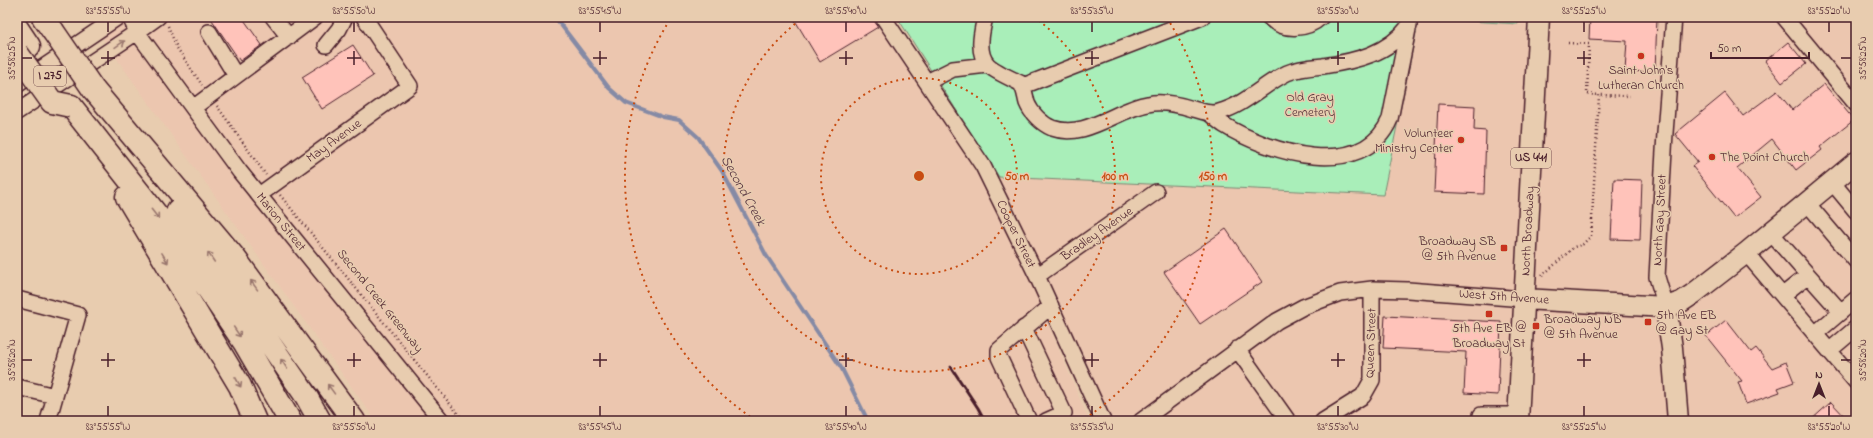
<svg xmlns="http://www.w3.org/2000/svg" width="1873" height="438" viewBox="0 0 1873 438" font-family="'Indie Flower',sans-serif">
  <rect width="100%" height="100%" fill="#e8ccaf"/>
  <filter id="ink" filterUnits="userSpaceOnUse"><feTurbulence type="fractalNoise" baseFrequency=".025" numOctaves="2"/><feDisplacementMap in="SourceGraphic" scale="8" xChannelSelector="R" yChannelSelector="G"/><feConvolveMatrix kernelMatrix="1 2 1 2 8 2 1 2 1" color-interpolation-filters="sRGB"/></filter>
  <g filter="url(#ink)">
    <path fill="#ecc6af" d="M87,17H877L987,190L1038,299L1089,421H376Z
      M1522,17H1856V421H1117L1115,418L1108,416L999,177L1383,195L1419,18L1518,24L1521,26Z"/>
    <path fill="#a9eeb9" stroke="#7a8672" d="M897,17H1518V24L1419,18L1383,195L999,177Z"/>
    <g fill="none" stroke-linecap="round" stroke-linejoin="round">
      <path stroke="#858aa5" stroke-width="4" d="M555,17L609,88L626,103L663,117L679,120L698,137L722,171L766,255L842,369L868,421"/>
    </g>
    <path fill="#ffc3ba" stroke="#4a1f2b" d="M210,17H242L262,45L240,61Z
      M793,17H872L878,27L820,62Z
      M1590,17H1657L1655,72L1625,71L1627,41L1589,39Z
      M1788,42L1806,64L1782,83L1765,61Z
      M353,45L373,76L322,109L302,77Z
      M1824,84L1854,120L1820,147L1822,150L1796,170L1772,139L1737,168L1761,197L1734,218L1692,166L1698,162L1675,134L1725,93L1743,116L1777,91L1792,110Z
      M1438,104L1475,106L1474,130L1486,131L1484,194L1434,192Z
      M1614,179L1642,180L1640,240L1611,239Z
      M1226,229L1262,282L1200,324L1164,272Z
      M1385,316L1501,322L1498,395L1464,393L1466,352L1383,348Z
      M1726,320L1751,352L1756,348L1772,368L1786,362L1794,382L1778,388L1780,392L1746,404L1738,382L1742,381L1706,336Z
      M1831,402L1849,421H1810Z"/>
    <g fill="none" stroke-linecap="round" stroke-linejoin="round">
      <g stroke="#4a1f2b" stroke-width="18">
        <path id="minor" d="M130,17L137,32L240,172L442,421
          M273,17L289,37
          M883,17L983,166L1037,276L1103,421
          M985,17C982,31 976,53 988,65C994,71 1012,79 1020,83C1025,89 1025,96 1027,103C1031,113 1042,124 1052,128C1085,140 1117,109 1148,104C1161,101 1180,105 1193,109C1202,111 1210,115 1219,112C1245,105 1264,84 1287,73C1298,68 1312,67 1323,66C1356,61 1388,54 1409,26
          M1269,17C1283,32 1307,30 1321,17
          M1784,17L1856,104
          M209,32L236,76
          M326,45L339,29L345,17
          M927,82L953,69L987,65
          M17,85L118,17
          M1023,86L1202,17
          M193,108L315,17
          M17,112L137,32L158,17
          M1210,114C1214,117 1219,122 1224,125C1267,152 1363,183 1390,119L1409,24
          M1832,182L1856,211
          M259,195L410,86L364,17
          M1807,203L1856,261
          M1771,233L1808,275
          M1746,253L1856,382
          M1037,276L1156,192
          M1783,295L1808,275L1841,312
          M17,299L78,315L48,421
          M1666,307L1657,277L1665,133L1674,17
          M1024,328L1064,413L1046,421
          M1816,333L1856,299
          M1237,349L1288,421
          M1830,350L1856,328
          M17,387L55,396
          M1029,421L999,357V350L1051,306
          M1141,421L1277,321L1303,307L1340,293L1372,289L1408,290L1524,299
          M1323,421L1363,396L1372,380V289
          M1481,421V415H1518"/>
      </g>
      <g stroke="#4a1f2b" stroke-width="23">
        <path id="major" d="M1524,299L1666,307L1681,302L1693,294L1746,253L1856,162
          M1666,307L1672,348L1678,421
          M1518,421L1539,17"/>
      </g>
      <g stroke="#4a1f2b" stroke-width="25">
        <path id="highway" d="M43,17L53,31
          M17,28L29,46
          M93,89L234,257L354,421
          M71,106L164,224L244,342L290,421
          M127,197L240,386L255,421
          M178,210L306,396L320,421"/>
      </g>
      <path stroke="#4a1f2b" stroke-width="2.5" stroke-dasharray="1 3" stroke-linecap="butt" d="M168,26L177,48L202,85
        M1568,43L1589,44L1587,94L1599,95
        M217,106L266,175
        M280,195L464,421
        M1542,276L1574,247L1583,244L1591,236L1599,95L1630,96"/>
      <use href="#minor" stroke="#e8ccaf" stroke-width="15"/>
      <use href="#major" stroke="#e8ccaf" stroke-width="20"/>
      <use href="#highway" stroke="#e8ccaf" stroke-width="22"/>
      <path stroke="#4a1f2b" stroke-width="3" d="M951,367L978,408L985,421"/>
      <g stroke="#4a1f2b" stroke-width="25" stroke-linecap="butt">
        <path id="highway-bridge" d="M53,31L93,89
          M17,53L52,102L71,106"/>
      </g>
      <use href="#highway-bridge" stroke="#e8ccaf" stroke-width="22"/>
    </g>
    <defs><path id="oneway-shaft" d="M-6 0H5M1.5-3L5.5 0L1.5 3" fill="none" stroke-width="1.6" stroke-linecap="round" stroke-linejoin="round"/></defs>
    <g stroke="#99766d">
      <use href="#oneway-shaft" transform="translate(120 44) rotate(-34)"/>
      <use href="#oneway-shaft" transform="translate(155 214) rotate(52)"/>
      <use href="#oneway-shaft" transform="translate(211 257) rotate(-124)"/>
      <use href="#oneway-shaft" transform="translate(165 258) rotate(59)"/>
      <use href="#oneway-shaft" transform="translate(254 285) rotate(-126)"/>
      <use href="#oneway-shaft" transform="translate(237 332) rotate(56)"/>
      <use href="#oneway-shaft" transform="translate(284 364) rotate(-124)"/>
      <use href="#oneway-shaft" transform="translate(238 382) rotate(61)"/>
      <use href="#oneway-shaft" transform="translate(331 389) rotate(-126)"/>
    </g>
  </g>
  <path fill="none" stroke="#4a1f2b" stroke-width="1.5" d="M108,22V32M354,22V32M600,22V32M846,22V32M1092,22V32M1338,22V32M1584,22V32M1829,22V32M108,51V65M354,51V65M600,51V65M846,51V65M1092,51V65M1338,51V65M1584,51V65M22,58H32M101,58H115M347,58H361M593,58H607M839,58H853M1085,58H1099M1331,58H1345M1577,58H1591M1841,58H1851M108,353V367M354,353V367M600,353V367M846,353V367M1092,353V367M1338,353V367M1584,353V367M22,360H32M101,360H115M347,360H361M593,360H607M839,360H853M1085,360H1099M1331,360H1345M1577,360H1591M1841,360H1851M108,406V416M354,406V416M600,406V416M846,406V416M1092,406V416M1338,406V416M1584,406V416M1829,406V416"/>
  <g fill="none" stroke="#c84d12" stroke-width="2" stroke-dasharray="2 4">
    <circle cx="919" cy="176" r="98"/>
    <path d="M1034 17A196 196 0 1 1 804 17"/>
    <path d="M755 420A294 294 0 0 1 671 18M1167 18A294 294 0 0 1 1083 420"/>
  </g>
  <g fill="#c8321e" stroke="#e8ccaf" stroke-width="1.5">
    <circle cx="1641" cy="56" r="4"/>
    <circle cx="1461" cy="140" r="4"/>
    <circle cx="1712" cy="157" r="4"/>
    <rect x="1500" y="244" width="8" height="8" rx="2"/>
    <rect x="1485" y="310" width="8" height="8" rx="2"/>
    <rect x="1644" y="318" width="8" height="8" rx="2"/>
    <rect x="1532" y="322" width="8" height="8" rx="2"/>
  </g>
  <g text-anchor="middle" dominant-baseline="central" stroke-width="3" stroke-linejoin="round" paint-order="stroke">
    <g fill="#e8ccaf" stroke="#795353" stroke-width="1">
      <rect x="34" y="66" width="32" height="20" rx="3"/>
      <rect x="1511" y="148" width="40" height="20" rx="3"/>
    </g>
    <g font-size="12" font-weight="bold" fill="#4a1f2b">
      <text x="50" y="76">I 275</text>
      <text x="1531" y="158">US 441</text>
    </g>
    <g font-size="13" fill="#4a1f2b" stroke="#e8ccaf" text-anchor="start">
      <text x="1641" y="70" text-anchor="middle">Saint John's<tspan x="1641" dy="15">Lutheran Church</tspan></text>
      <text x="1453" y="133" text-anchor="end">Volunteer<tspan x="1453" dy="15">Ministry Center</tspan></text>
      <text x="1720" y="157">The Point Church</text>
      <text x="1496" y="241" text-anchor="end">Broadway SB<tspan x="1496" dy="15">@ 5th Avenue</tspan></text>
      <text x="1656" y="315">5th Ave EB<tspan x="1656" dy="15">@ Gay St</tspan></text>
      <text x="1544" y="319">Broadway NB<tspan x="1544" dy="15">@ 5th Avenue</tspan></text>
      <text x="1489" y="328" text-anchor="middle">5th Ave EB @<tspan x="1489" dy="15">Broadway St</tspan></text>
    </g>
    <g font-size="13" fill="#543439" stroke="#e8ccaf">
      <text x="1310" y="97">Old Gray<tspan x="1310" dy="15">Cemetery</tspan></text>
    </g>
    <g font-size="13" fill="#4a1f2b" stroke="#e8ccaf">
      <text transform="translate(334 141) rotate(-36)">May Avenue</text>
      <text transform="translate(1660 220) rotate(-87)">North Gay Street</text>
      <text transform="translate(281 222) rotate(51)">Marion Street</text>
      <text transform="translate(1528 231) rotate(-87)">North Broadway</text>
      <text transform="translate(1016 234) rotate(64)">Cooper Street</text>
      <text transform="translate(1097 234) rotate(-35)">Bradley Avenue</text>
      <text transform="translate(1504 297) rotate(4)">West 5th Avenue</text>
      <text transform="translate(380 301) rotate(51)">Second Creek Greenway</text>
      <text transform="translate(1371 343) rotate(-88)">Queen Street</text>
    </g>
    <g font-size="14" font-style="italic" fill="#54313f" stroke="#e8ccaf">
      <text transform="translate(743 191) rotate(61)">Second Creek</text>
    </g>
  </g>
  <circle cx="919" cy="176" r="6" fill="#c84d12" stroke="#e8ccaf" stroke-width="2"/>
  <g font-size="12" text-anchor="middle" font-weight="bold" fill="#c84d12" stroke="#e8ccaf" stroke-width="3" stroke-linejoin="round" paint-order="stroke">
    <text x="1017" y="180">50 m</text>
    <text x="1115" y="180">100 m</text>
    <text x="1213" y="180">150 m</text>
  </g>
  <rect width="1873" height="438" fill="none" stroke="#e8ccaf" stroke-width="44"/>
  <g transform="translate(1819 384)" stroke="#e8ccaf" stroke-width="3" paint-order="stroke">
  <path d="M0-3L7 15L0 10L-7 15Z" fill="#4a1f2b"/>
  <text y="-6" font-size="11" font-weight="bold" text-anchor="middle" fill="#4a1f2b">N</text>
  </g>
  <path d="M1711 52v6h98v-6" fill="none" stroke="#4a1f2b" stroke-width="2"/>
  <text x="1717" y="52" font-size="12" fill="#4a1f2b" stroke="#e8ccaf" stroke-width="3" paint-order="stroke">50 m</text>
  <rect x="22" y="22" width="1829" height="394" fill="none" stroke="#4a1f2b" stroke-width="1.5"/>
  <g font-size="10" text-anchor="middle" fill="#4a1f2b">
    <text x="108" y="14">83°55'55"W</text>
    <text x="354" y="14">83°55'50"W</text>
    <text x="600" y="14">83°55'45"W</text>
    <text x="846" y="14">83°55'40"W</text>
    <text x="1092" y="14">83°55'35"W</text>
    <text x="1338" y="14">83°55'30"W</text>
    <text x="1584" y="14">83°55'25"W</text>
    <text x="1829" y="14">83°55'20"W</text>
    <text transform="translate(11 58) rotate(-90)" y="4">35°58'25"N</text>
    <text transform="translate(1862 58) rotate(-90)" y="4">35°58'25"N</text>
    <text transform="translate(11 360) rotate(-90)" y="4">35°58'20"N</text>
    <text transform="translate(1862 360) rotate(-90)" y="4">35°58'20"N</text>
    <text x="108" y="430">83°55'55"W</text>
    <text x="354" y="430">83°55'50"W</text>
    <text x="600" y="430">83°55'45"W</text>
    <text x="846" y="430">83°55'40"W</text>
    <text x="1092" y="430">83°55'35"W</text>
    <text x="1338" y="430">83°55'30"W</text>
    <text x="1584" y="430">83°55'25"W</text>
    <text x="1829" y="430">83°55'20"W</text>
  </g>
</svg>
